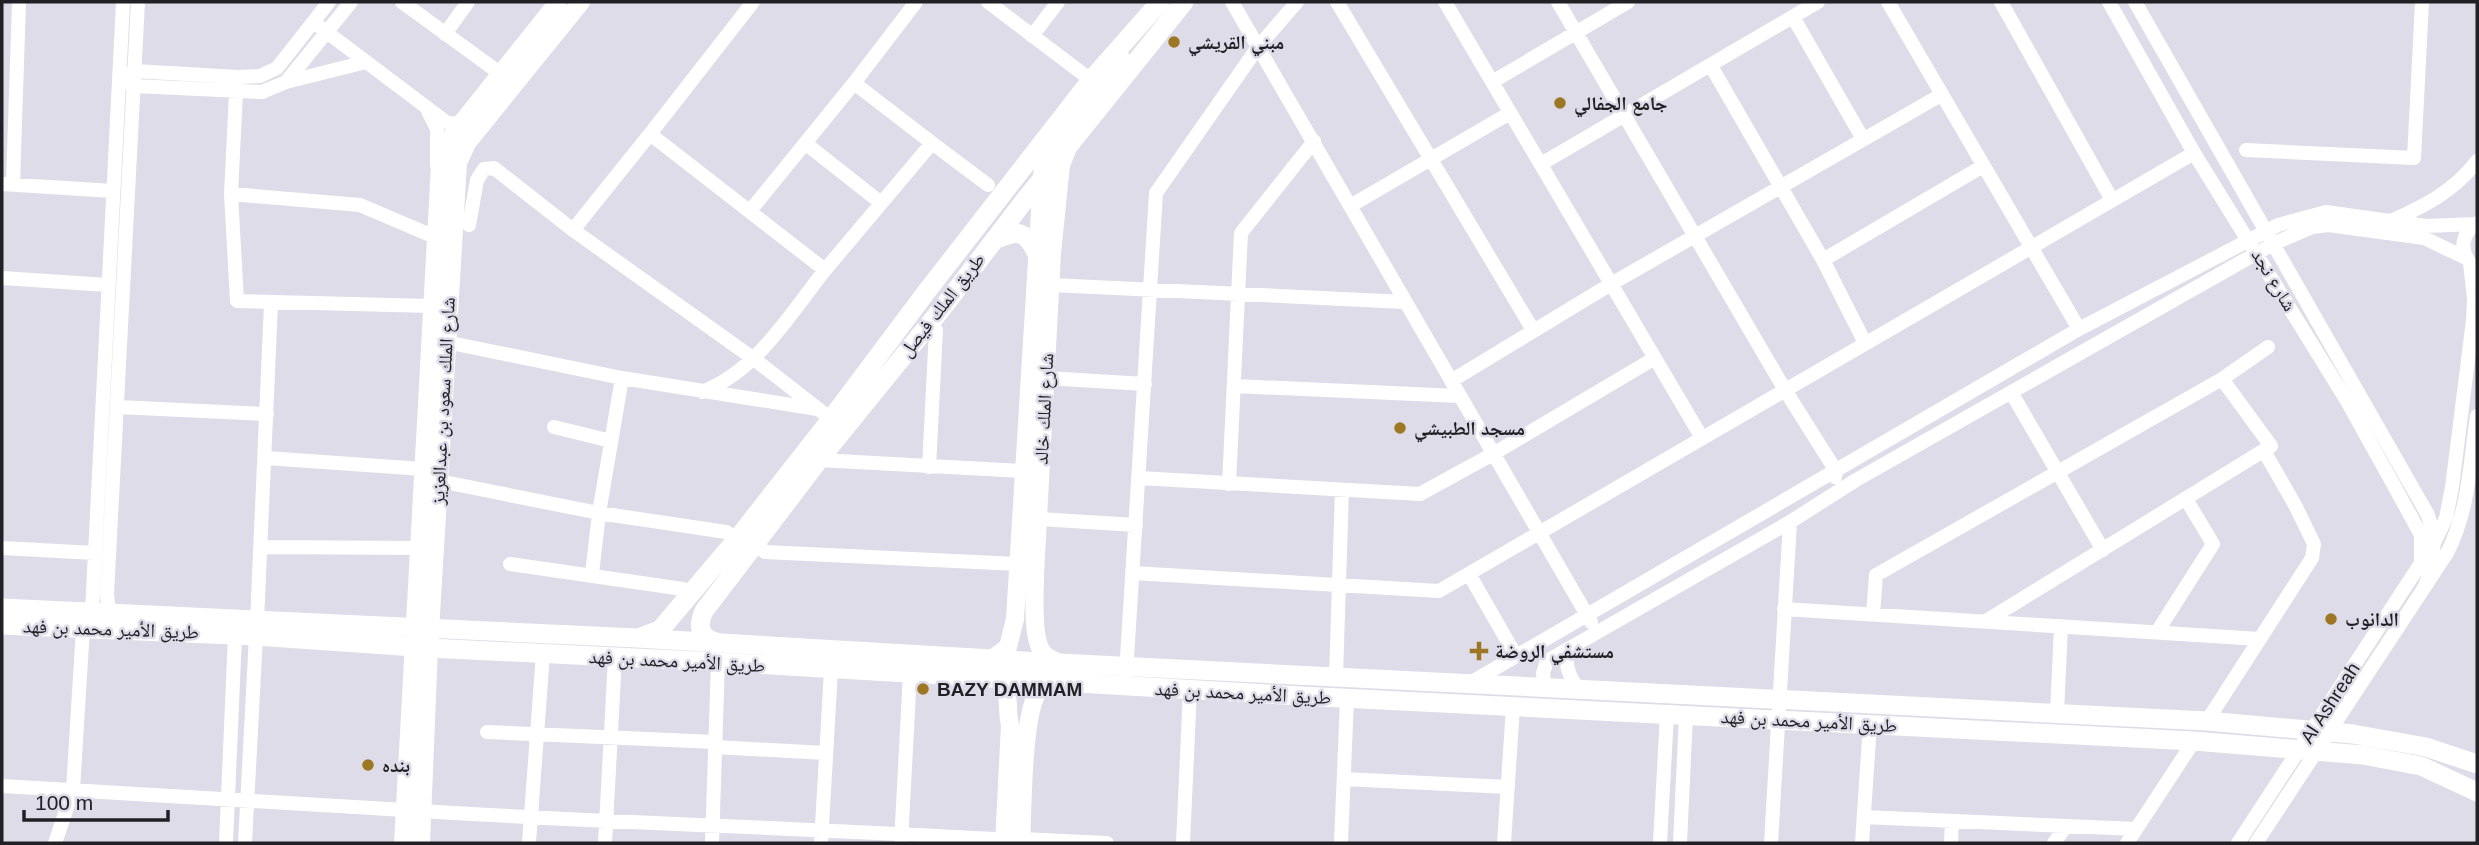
<svg xmlns="http://www.w3.org/2000/svg" width="2479" height="845" viewBox="0 0 2479 845" font-family="Arial,'Noto Naskh Arabic',sans-serif">
  <rect width="100%" height="100%" fill="#dedce8"/>
  <g fill="none" stroke-linecap="round" stroke-linejoin="round">
    <path stroke="#fff" stroke-width="14" d="M402,2L501,74
      M988,2L1091,80
      M1232,2L1591,622
      M1337,2L1533,330
      M1445,2L1702,438
      M1558,2L1785,390L1836,471L1835,477
      M1888,2L2079,329
      M2001,2L2112,200
      M2109,2L2194,153L2347,401L2392,482L2421,535V563
      M2135,2L2428,515C2436,541 2435,561 2425,586
      M1793,17L1863,139
      M320,27L446,122L455,124L465,119
      M445,34L468,2
      M1032,36L1058,2
      M1711,66L1823,260L1865,343
      M127,74L135,71L238,77L260,76L277,68L329,2
      M127,82L134,86L262,92L286,82L351,2
      M286,82L366,62
      M1492,82L1628,2
      M854,83L916,2
      M236,92L231,194L237,301L431,306
      M428,111L437,129V165
      M650,134L753,2
      M805,143L881,203
      M932,143L988,185
      M2246,150L2414,158L2422,2
      M1541,164L1818,2
      M2,184L113,191
      M13,185L19,2
      M231,194L360,205L435,237
      M1350,206L1510,113
      M750,211L854,83L932,143L825,270
      M2391,221C2425,206 2454,191 2477,161
      M469,225L477,180L484,169L494,168L573,230L754,359L831,419
      M573,230L650,134L825,270C790,314 757,371 702,392
      M1823,260L1983,166
      M2470,263C2459,249 2462,233 2477,223
      M2,278L108,285
      M1051,285L1405,302
      M446,342L622,378L817,409
      M1046,378L1145,384
      M1451,381L1611,284L1941,95
      M1234,386L1459,396
      M2011,392L2103,550
      M117,407L267,414
      M554,427L611,441
      M266,458L423,469
      M819,460L1024,471
      M929,467L936,330L929,324
      M1139,478L1420,494L1493,454L1655,358
      M439,481L599,513L726,532L737,539
      M1229,484L1241,233L1314,141
      M1039,519L1136,525
      M754,543L765,552L1019,564
      M261,547L419,548
      M2,548L95,553
      M510,564L683,589
      M1133,573L1439,591L2194,153
      M592,574L599,513L622,378
      M1469,574L1516,656
      M1784,609L2260,639
      M92,612L123,2
      M109,613L107,594L138,2
      M1873,614L1876,575L2222,379L2268,347
      M257,621L271,304
      M1986,621L2271,446L2222,379
      M2157,632L2213,544L2186,499
      M1566,650C1566,666 1568,675 1578,688
      M1126,674L1156,193L1258,47L1297,2
      M1336,676L1342,490
      M1470,683L2079,329L2278,225L2326,212L2426,226L2475,224
      M1544,686L1543,673L1547,661L1790,522L1856,480L2273,244L2312,227L2328,225L2424,238L2466,258
      M2057,713L2061,626
      M2207,721L2312,558L2314,544L2295,505L2264,451
      M487,732L716,742
      M715,747L826,753
      M1344,779L1508,787
      M2,786L405,810
      M422,811C613,823 804,828 994,839L999,843
      M1864,817L2136,829
      M1021,839L1107,843
      M55,843L73,790L83,628
      M226,843L235,635
      M245,843L256,636
      M529,843L543,653
      M605,843L615,658
      M712,843L718,662
      M821,843L831,670
      M901,843L910,673
      M1183,843L1190,690
      M1341,843L1347,699
      M1504,843L1513,707
      M1660,843L1667,714
      M1680,843L1686,715
      M1771,843L1790,522
      M1862,843L1870,724
      M1951,843L1952,821
      M2054,843L2066,826
      M2127,843L2194,741
      M2238,843L2434,543L2446,518L2452,487L2473,320L2474,299L2470,263
      M2256,843L2447,553C2469,511 2470,462 2477,416"/>
    <path stroke="#fff" stroke-width="18" d="M992,659L1008,647L1015,619L1043,163L1050,150L1121,58
      M1059,663C1054,660 1048,658 1044,654C1031,641 1035,593 1035,575L1052,253L1061,165L1067,150
      M993,678L1001,681C1011,694 1006,709 1010,725L1004,843
      M403,843L440,165L447,144L455,131L558,2
      M421,843L429,648L458,163L467,143L581,2
      M1021,843C1023,811 1022,716 1038,692C1042,685 1048,683 1056,682"/>
    <path stroke="#fff" stroke-width="19" d="M994,240C1016,231 1024,228 1036,252
      M2,608L637,638L1059,663L2207,721L2353,734L2426,747L2477,764
      M2,625L256,636L429,648L718,662L1301,696L2194,741L2363,755L2421,766L2477,792
      M641,637L660,630L737,539L831,419L927,291L1091,80L1160,2
      M720,643C701,639 696,629 704,611L819,460L944,306L1021,205L1184,2"/>
  </g>
  <g fill="#9d7724" stroke="#dedce8" stroke-width="2.5">
    <circle cx="1174" cy="42" r="7"/>
    <circle cx="1560" cy="103" r="7"/>
    <circle cx="1400" cy="428" r="7"/>
    <circle cx="2331" cy="619" r="7"/>
    <path d="M1475.5 640.5h7v7h7v7h-7v7h-7v-7h-7v-7h7z"/>
    <circle cx="923" cy="689" r="7"/>
    <circle cx="368" cy="765" r="7"/>
  </g>
  <g text-anchor="middle" dominant-baseline="central" stroke-width="5" stroke-linejoin="round" paint-order="stroke">
    <g font-size="19" font-weight="bold" fill="#212125" stroke="#dedce8" text-anchor="start">
      <text x="1188" y="42">مبني القريشي</text>
      <text x="1574" y="103">جامع الجفالي</text>
      <text x="1414" y="428">مسجد الطبيشي</text>
      <text x="2345" y="619">الدانوب</text>
      <text x="1495" y="651">مستشفي الروضة</text>
      <text x="937" y="689">BAZY DAMMAM</text>
      <text x="382" y="765">بنده</text>
    </g>
    <g font-size="19" fill="#212125" stroke="#dedce8">
      <text transform="translate(2274 280) rotate(59)">شارع نجد</text>
      <text transform="translate(942 305) rotate(-52)">طريق الملك فيصل</text>
      <text transform="translate(443 401) rotate(-87)">شارع الملك سعود بن عبدالعزيز</text>
      <text transform="translate(1044 409) rotate(-87)">شارع الملك خالد</text>
      <text transform="translate(111 629) rotate(2)">طريق الأمير محمد بن فهد</text>
      <text transform="translate(677 661) rotate(3)">طريق الأمير محمد بن فهد</text>
      <text transform="translate(1243 693) rotate(3)">طريق الأمير محمد بن فهد</text>
      <text transform="translate(2330 703) rotate(-57)">Al Ashreah</text>
      <text transform="translate(1809 721) rotate(3)">طريق الأمير محمد بن فهد</text>
    </g>
  </g>
  <rect width="2479" height="845" fill="none" stroke="#212125" stroke-width="7"/>
  <path d="M24 810v10h144v-10" fill="none" stroke="#212125" stroke-width="3.5"/>
  <text x="35" y="810" font-size="21" fill="#212125" stroke="#dedce8" stroke-width="5" paint-order="stroke">100 m</text>
</svg>
